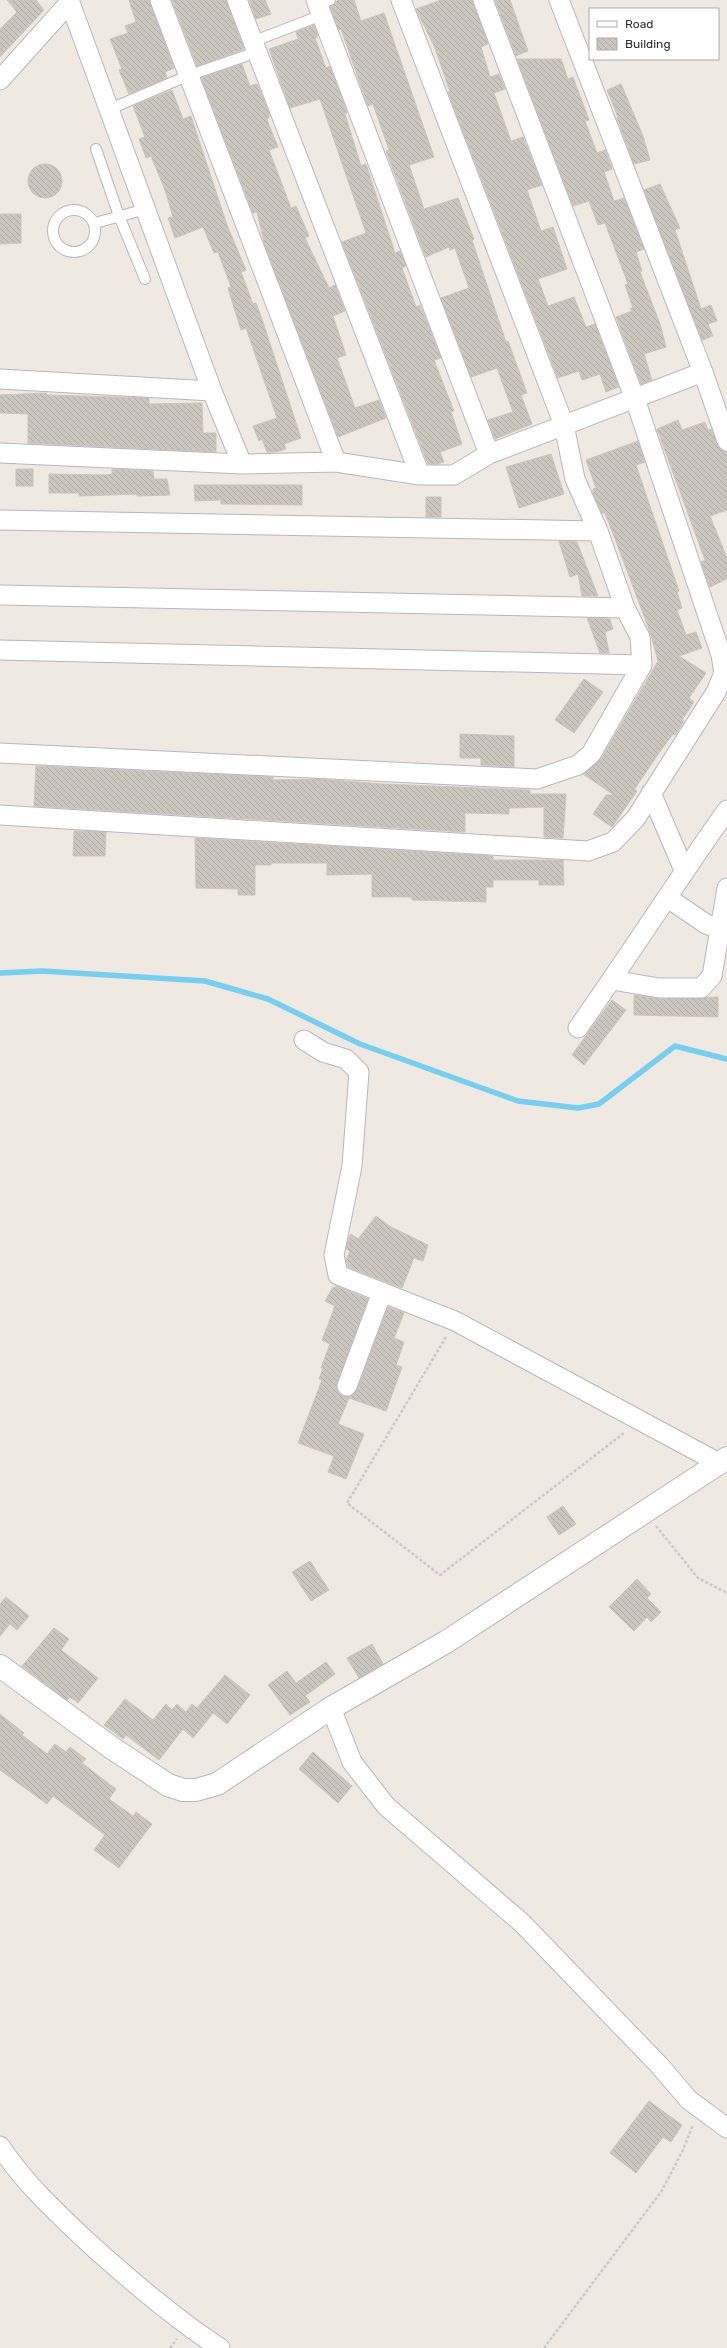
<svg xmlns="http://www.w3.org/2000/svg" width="727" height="2348" viewBox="0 0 727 2348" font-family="Rubik,sans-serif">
  <defs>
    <pattern id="building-back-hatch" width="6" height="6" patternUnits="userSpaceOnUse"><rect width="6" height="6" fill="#cbc7bf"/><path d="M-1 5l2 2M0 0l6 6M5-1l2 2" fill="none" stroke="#afaba4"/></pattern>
  </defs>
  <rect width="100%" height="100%" fill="#efe9e1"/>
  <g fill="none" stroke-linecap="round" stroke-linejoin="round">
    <path stroke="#75cff0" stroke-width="5.5" d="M0,973L42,971L205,981L268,999L360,1044L518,1101L578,1108L599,1104L675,1046L727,1059"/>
  </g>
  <path fill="url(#building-back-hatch)" stroke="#cbc5ba" d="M7,0H36L44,10L0,57V29L17,12Z
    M129,0H149L174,68L165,72L167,78L129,94L119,70L122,69L110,39L128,33L125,26L136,22Z
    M172,0H226L244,49L197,66Z
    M249,0H265L271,14L256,19Z
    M354,0L361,21L384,13L434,157L409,165L424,209L458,198L474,239L472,240L506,342L508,341L527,393L521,395L532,424L495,439L488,420L513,412L497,368L471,377L441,298L469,288L455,248L450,250L449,247L426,257L386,151L389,150L373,104L368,106L341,29L339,30L330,7L338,0Z
    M441,0H472L488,44L481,47L490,77L499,74L505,89L494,93L511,141L523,137L542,185L527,190L541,231L553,227L567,269L538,279L548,306L574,297L586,327L595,324L619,387L606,392L600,374L582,380L579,371L558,378L448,92H450L435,48L416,9Z
    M495,0H510L528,51L516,56Z
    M314,25L318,37L315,38L326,68L330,66L347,113L345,114L361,166L366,164L395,253L400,251L406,266L402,268L416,307L420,305L441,358L434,360L454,411L451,412L462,444L440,452L444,462L437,464H428L342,242L366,233L320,99L290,108L269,49L298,39L296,32Z
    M517,59H561L568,79L573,77L589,120L585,121L597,153L605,150L612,169L604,172L614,201L624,198L644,249L636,252L642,271L640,272L660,324L666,347L644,354L652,380L641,384L616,317L632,311L630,308H633L625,285L628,284L605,223L598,225L589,201L573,206Z
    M242,64L250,86L257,84L270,115L267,120L278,147L269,150L291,208L296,206L309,236L305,238L329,288L335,285L345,311L333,316L346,355L337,358L355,408L379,400L386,418L338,437L265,246L257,212L253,213L201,78Z
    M621,84L643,136L650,160L634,164L617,118L618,117L607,90Z
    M172,90L183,119L191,116L227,225L246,270L241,272L253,304L256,303L263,322L301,438L284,444L286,449L276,452H267L262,439L259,441L253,426L277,418L246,328L241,330L235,311L228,288L231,287L218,252L214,253L203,227L175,238L168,218L173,217L165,190L151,156L146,158L139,139L145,137L133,106Z
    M28 181a17 17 0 1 1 34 0a17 17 0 1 1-34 0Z
    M660,184L680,228L675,230L701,309L711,305L717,321L708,324L713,336L702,340L644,190Z
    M0,214H21V243L0,244Z
    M46,393L47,395L149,398V404L202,403L203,433H216V452L28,443V414L0,413V395Z
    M678,420L682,430L705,422L708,430L711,429L720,449L727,452V510L710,516L727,558V579L710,587L701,562L705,560L657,429Z
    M638,441L645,462L636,465L679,591L677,592L682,608L677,610L686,635L696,632L702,648L679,656L706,673L689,698L694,702L682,720L684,721L675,735L673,734L659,753L634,790L637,791L612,827L593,814L606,795H614L583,774L601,759L658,661L650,632L617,544L605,513H602L593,494V489L596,488L586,460Z
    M551,454L564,494L519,508L506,467Z
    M16,469H33V486H16Z
    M112,469L153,471L154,479H167L170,495L137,496V494L79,496V493H49V474L105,475L112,474Z
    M194,485H302V505L221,504V500L195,501Z
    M426,497H441V517H426Z
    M559,541L577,542L598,596H582L578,574L570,577Z
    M587,618L610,619L613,629L605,632L609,653H600Z
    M584,679L603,692L574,733L555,720Z
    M460,734L514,736V767L481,765V758H460Z
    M36,766L273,777V780L318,779L382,784L530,790V794H566L563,838L544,837V807L509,808V814L465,813V832L34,806Z
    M74,831L106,832L105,856H73Z
    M195,838L493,856V860H563L564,885H539V880H493V887H486V902L412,900V897H372V874L327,875V863H271V865H255V895H238V889L196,888Z
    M634,995L659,999L718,997V1017L634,1015Z
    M612,1000L626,1010L584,1065L572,1055Z
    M376,1216L391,1227L428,1245L423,1261L414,1258L402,1288L348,1267L346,1260L350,1251L346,1249L349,1238L351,1234L358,1239Z
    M336,1286L368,1299L337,1382L336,1388L343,1396L349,1397L357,1390L388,1307L404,1313L394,1338L404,1342L396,1365L402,1367L386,1411L349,1398L338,1424L364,1434L346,1479L328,1472L334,1456L298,1443L322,1380L319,1379L323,1368H321L330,1344L322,1340L335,1306L325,1301L333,1287L335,1288Z
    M563,1506L576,1524L559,1535L547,1517Z
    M310,1561L329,1590L311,1601L292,1572Z
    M637,1579L651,1594L647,1598L661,1612L651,1622L647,1617L634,1631L609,1607Z
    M6,1597L29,1616L17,1630L10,1624L0,1636V1604Z
    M54,1628L69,1639L61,1650L98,1678L78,1703L70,1697L67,1700L22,1666Z
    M372,1644L383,1664L359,1678L347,1658Z
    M326,1662L335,1674L305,1696L310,1702L290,1715L268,1685L287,1671L296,1683Z
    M225,1675L250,1695L227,1724L213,1713L193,1738L183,1729L159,1760L126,1735L123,1739L104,1725L125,1699L153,1720L166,1704L172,1710L177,1704L186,1712L192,1704L197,1708Z
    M0,1714L24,1733L22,1735L47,1754L55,1744L66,1752L70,1747L86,1759L82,1763L116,1789L109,1799L133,1816L136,1812L152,1824L119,1868L94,1850L105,1835L53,1796L47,1804L0,1770Z
    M313,1752L352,1786L338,1803L299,1769Z
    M649,2101L682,2125L671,2142L663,2137L636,2173L610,2153Z"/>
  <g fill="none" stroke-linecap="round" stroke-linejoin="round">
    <g stroke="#b4b7c1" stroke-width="12">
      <path id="lane" d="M318,5L330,0
        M252,42L322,15
        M110,109L187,76L257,52
        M96,149L119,216L145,279
        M53 231a21 21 0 1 1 42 0a21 21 0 1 1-42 0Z
        M95,223L146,209"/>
    </g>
    <g stroke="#b4b7c1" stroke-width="21">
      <path id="street" d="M69,0L212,391L242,464
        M160,0L336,462
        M237,0L420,475
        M316,0L489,454
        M559,0L703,372L727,441
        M0,80L70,2
        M0,379L212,391
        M0,453L242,464L336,462L420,475H454L489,454L703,372
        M0,520L598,531
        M0,595L625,608
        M0,650L642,665
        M0,753L537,779L578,765L591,754L642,665L640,637L625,608L598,531L575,479L564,425L401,0
        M651,793L684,870
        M0,815L588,851L613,842L636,818L716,692L724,673L721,655L635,399L483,0
        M668,898L706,924L720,929
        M612,980L659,988H701L712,976L727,888
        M578,1028C629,956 676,882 727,810
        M304,1040L323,1052L346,1059L359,1072L352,1166L334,1255L338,1275L455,1321L719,1463
        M347,1386L382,1292
        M331,1708L352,1762L386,1806L522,1923L659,2065L689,2100L727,2128
        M0,2146C25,2184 58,2214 91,2245C132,2282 174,2318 220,2348"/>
    </g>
    <g stroke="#b4b7c1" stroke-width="24">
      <path id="secondary" d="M0,1666L112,1748L168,1785L183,1790H196L217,1784L331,1708L446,1642L727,1458"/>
    </g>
    <path stroke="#c9c9c9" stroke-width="2.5" stroke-dasharray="3 2" stroke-linecap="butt" d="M446,1337L347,1503L440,1575L624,1433
      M656,1526L698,1578L727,1593
      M170,2348L177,2339
      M544,2348L661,2192L682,2152L693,2125"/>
    <use href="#lane" stroke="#fff" stroke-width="10"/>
    <use href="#street" stroke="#fff" stroke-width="19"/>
    <use href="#secondary" stroke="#fff" stroke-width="22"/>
  </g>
  <rect x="589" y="8" width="130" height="52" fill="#ffffff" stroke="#ababab"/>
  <rect x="597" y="21" width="20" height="6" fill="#ffffff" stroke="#ababab"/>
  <text x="625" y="28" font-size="12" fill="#2e2e2e">Road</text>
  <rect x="597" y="38" width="20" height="12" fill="url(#building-back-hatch)" stroke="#ababab"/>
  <text x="625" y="48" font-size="12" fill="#2e2e2e">Building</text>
</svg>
